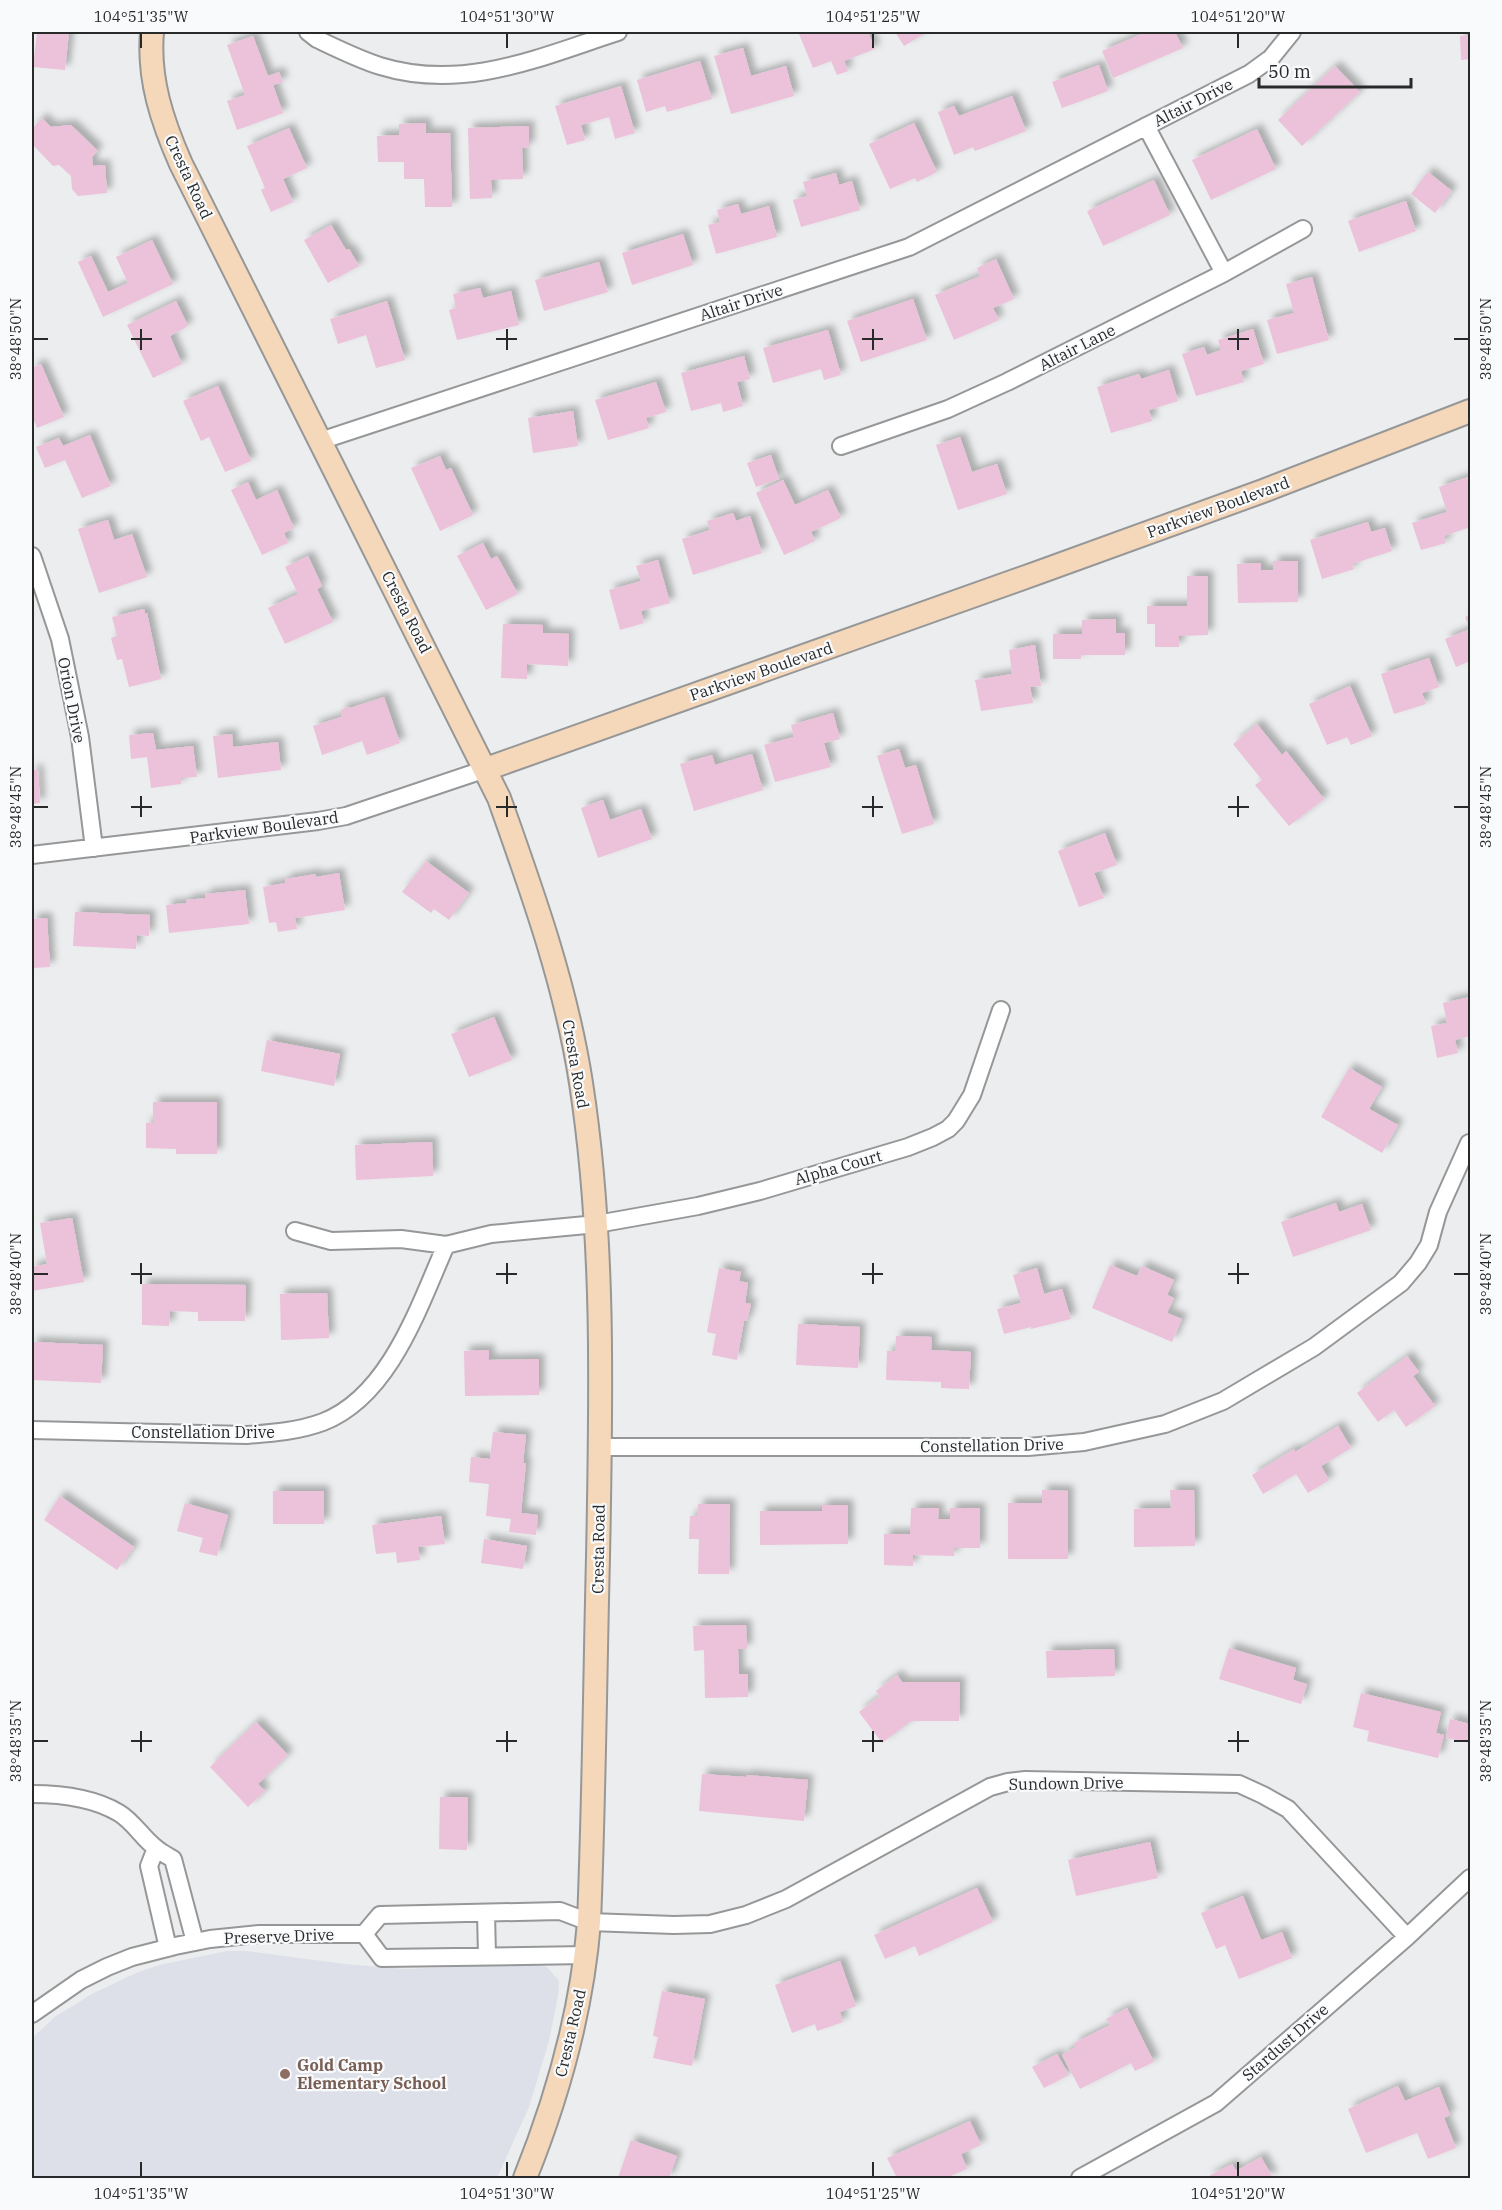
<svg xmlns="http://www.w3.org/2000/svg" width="1502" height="2210" viewBox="0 0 1502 2210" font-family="'IBM Plex Serif',serif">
  <defs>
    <filter id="shadow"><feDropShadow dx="5.5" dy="-5.5" stdDeviation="3" flood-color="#0004"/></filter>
  </defs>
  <rect width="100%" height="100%" fill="#ecedee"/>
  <path fill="#dde0e9" d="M227,1951H246L345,1964L405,1969L532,1964L547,1967L559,1981L558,1996L549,2041L529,2107L497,2178H32V2038L56,2016L92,1994L136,1973L159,1965Z"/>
  <path fill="#ecc1da" filter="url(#shadow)" d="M37,32H69L65,70L33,67Z
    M804,32H868L875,49L844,61L848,71L837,75L831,61L813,68L799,34Z
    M895,32H927L904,46Z
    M1146,32H1154L1155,34L1161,32H1175L1183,48L1113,78L1102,51Z
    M1470,35V59L1461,60L1460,36Z
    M253,36L268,76L279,72L283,82L273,85L283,113L237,130L227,101L245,95L227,45Z
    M743,48L751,76L786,66L794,96L731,114L714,56Z
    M700,61L712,99L667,112L665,106L646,112L637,80Z
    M1099,65L1108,91L1062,108L1052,82Z
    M1335,66L1360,92L1302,146L1278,120Z
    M621,86L635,133L615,139L609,117L581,125L585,140L567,145L555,106Z
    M1012,96L1026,131L975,151L973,147L954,155L938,112L954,106L959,116Z
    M42,118L51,127L71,125L98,151L92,157L93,166L105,165L107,193L78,196L72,189L71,176L59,165L53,166L32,144V129Z
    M426,123V133H450L452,207H425L424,179H404V162H378L377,136L399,135V124Z
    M914,123L937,172L917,182L915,178L890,189L869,144Z
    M529,126V147L522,148L523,179L491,180L492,198L470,199L468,128Z
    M289,128L307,168L283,179L293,202L271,212L261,190L265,188L247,146Z
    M1257,129L1276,169L1211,200L1192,160Z
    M1428,172L1452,191L1435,213L1411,194Z
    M836,173L839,185L852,181L860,210L801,227L793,200L807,196L803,182Z
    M1154,180L1170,215L1103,246L1087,211Z
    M1406,201L1416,231L1359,252L1348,221Z
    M738,204L741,214L769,206L777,237L716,254L708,225L720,222L717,210Z
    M331,225L346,250L349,249L359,266L328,283L304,240Z
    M683,234L693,265L632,285L622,253Z
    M152,240L173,284L103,317L78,262L91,256L108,292L128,283L116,257Z
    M996,259L1014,299L993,308L999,320L954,340L935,295L980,276L977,268Z
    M599,262L608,292L544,311L535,280Z
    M1312,277L1329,340L1277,354L1267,320L1294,313L1286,284Z
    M480,288L483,298L511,291L519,325L457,340L449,310L456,308L453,294Z
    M913,299L927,340L861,362L847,321Z
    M176,301L188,326L170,336L182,364L153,378L127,325Z
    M387,301L405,360L376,368L366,335L338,344L330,319Z
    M1253,329L1264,364L1241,371L1244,382L1196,396L1182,354L1204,347L1207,355L1221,350L1218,340Z
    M828,330L841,375L824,380L821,369L773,383L763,348Z
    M744,356L750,379L737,382L743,406L723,412L721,403L691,411L681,373Z
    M41,364L64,417L37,428L32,416V368Z
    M1169,370L1178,401L1149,410L1152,421L1111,433L1097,387L1139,374L1141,379Z
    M656,382L666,412L646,418L649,428L608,440L595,400Z
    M218,386L251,461L225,472L209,437L201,441L183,401Z
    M573,411L578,446L533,453L528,418Z
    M90,435L111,486L82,498L65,460L45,468L36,447L59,438L63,446Z
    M960,437L972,472L997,464L1007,494L958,510L936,445Z
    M771,455L779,479L756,487L747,463Z
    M440,456L446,470L451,468L473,515L440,531L411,468Z
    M1468,477L1470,487V527L1444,536L1446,543L1421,550L1412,523L1447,512L1439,487Z
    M783,480L795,505L828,490L841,518L811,532L815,541L784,555L756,493Z
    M248,482L256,500L277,490L294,528L284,533L288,543L262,555L231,490Z
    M733,513L736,521L750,516L762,553L693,575L682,539L710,530L707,521Z
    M108,520L114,540L132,534L147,577L99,593L78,529Z
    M1368,522L1371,532L1385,528L1392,551L1352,564L1354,569L1322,579L1310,540Z
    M483,543L491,559L497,556L518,594L486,610L457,556Z
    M308,556L322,586L317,589L333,622L285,644L268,608L298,594L285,567Z
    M658,560L670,603L641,611L644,623L620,630L609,590L641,581L636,566Z
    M1273,561H1298V602L1238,603L1237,564L1261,563V570H1273Z
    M1187,576H1208V635L1179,636V647H1155V624H1147V606H1187Z
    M144,609L145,614L147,613L161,679L129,687L122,659L117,660L111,638L117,636L112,617Z
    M1470,615V661L1456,667L1445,639L1470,629L1465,617Z
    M1116,619V633H1125V655H1081V659H1053V634H1082V620Z
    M503,624L543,625V633L569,634L568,666L527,664V679L501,678Z
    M1035,645L1041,686L1030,687L1033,703L981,711L975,680L1012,674L1009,650Z
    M1429,658L1439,687L1422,693L1426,704L1394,714L1381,674Z
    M1350,686L1372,736L1351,745L1347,737L1327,745L1309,704Z
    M384,697L400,743L367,755L362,741L322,755L313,726L341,717V710L347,707L350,708Z
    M833,713L840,739L824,743L831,767L775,782L764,745L794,737L791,725Z
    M1257,724L1282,755L1286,751L1324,799L1289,826L1255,785L1262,780L1233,744Z
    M153,733L156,750L193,746L197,777L181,778V784L151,788L147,757L131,759L129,735Z
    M232,734L233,747L278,742L281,770L218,778L213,736Z
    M899,749L905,768L916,765L934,824L902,834L877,756Z
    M752,754L763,790L694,811L680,764L712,755L715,765Z
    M32,770H38L40,803L32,804Z
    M603,800L610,820L641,809L652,839L598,858L581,808Z
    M1105,833L1117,865L1094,873L1104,898L1079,907L1058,851Z
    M426,861L469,893L449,920L434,909L431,913L402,892Z
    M339,873L345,910L295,918L297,929L278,932L276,922L269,923L263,887L285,883V879L316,874V877Z
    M245,890L249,924L169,933L166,905L187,903L186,900L206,898L205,894Z
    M75,912L150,915L149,936L137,935L136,949L73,946Z
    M47,918L50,967L32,968V919Z
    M1470,997V1036L1455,1040L1458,1053L1437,1058L1431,1026L1447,1023L1443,1003Z
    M494,1017L512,1060L469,1077L451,1034Z
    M267,1040L340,1054L334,1086L261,1071Z
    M1349,1068L1382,1087L1369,1109L1398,1125L1382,1153L1321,1117Z
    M153,1102H217V1154H176V1149L146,1148V1123H153Z
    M432,1142L433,1176L356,1180L355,1145Z
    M1336,1203L1339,1212L1362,1204L1371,1230L1293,1257L1281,1222Z
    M72,1218L84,1282L32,1291V1267L47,1264L40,1223Z
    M1110,1265L1137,1276L1142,1266L1174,1280L1167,1295L1174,1298L1167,1313L1182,1319L1172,1342L1092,1308Z
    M719,1268L741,1272L739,1281L748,1283L745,1303L751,1304L747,1321H744L737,1360L712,1355L716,1334L707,1332Z
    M1037,1268L1044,1294L1062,1289L1071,1319L1031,1329V1327L1004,1334L997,1309L1021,1303L1013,1275Z
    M142,1284L246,1285L245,1321H198V1312L170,1311L169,1326L142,1325Z
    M327,1293L329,1338L281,1340L280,1294Z
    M798,1324L860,1327L858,1368L796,1365Z
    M896,1336L932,1337L931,1350L971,1352L969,1389L941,1388V1382L886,1380L887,1351H895Z
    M32,1342L103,1345L101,1383L32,1380Z
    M489,1350V1360L539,1359V1395L465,1396L464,1351Z
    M1407,1356L1419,1372L1413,1376L1435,1406L1406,1427L1394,1410L1378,1422L1357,1393Z
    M1338,1426L1351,1448L1321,1466L1329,1480L1308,1493L1296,1474L1263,1494L1252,1475L1294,1449L1295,1452Z
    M493,1432L526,1435L523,1463H526L521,1513L538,1515L536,1535L509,1532L511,1519L486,1516L489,1484L469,1482L471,1457L490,1459Z
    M1042,1490L1068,1491V1559H1008V1503H1042Z
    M1170,1490H1194L1195,1546L1134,1547V1509L1171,1508Z
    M273,1491H324V1524H273Z
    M60,1496L134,1547L117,1570L44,1520Z
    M185,1503L228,1515L217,1556L199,1552L203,1538L177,1531Z
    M698,1504H730L729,1574H698L699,1539H689L690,1516H697Z
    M822,1505H848V1544L760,1545V1511H822Z
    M911,1508H939L938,1519H950V1508H980V1548H954V1556L913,1555V1566L884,1565V1534H910Z
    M441,1516L445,1544L418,1547L420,1560L397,1563L396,1552L376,1554L372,1525Z
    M484,1539L527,1546L523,1569L481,1563Z
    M746,1625L747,1649H738L739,1674H748V1697L705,1698L704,1650L694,1651L693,1626Z
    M1229,1648L1296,1668L1293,1680L1307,1684L1301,1704L1219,1679Z
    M1114,1649L1115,1676L1047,1678L1046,1651Z
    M897,1675L902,1682H960L959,1721H911L882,1743L859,1712L880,1696L876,1691Z
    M1361,1693L1441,1712L1436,1733L1444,1735L1438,1758L1367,1741L1369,1731L1353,1727Z
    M1450,1719L1470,1724V1743L1446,1738Z
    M256,1722L288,1755L258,1784L265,1791L248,1807L210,1767Z
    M702,1774L746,1777V1775L808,1780L804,1821L699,1811Z
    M440,1797H468L467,1850L439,1849Z
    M1150,1842L1158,1878L1076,1896L1068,1860Z
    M977,1888L993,1922L919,1956L915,1946L885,1959L874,1935Z
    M1243,1896L1261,1940L1282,1932L1292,1958L1239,1979L1225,1945L1216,1949L1201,1913Z
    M840,1961L856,2006L840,2012L843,2022L817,2031L815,2024L792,2033L775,1985Z
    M662,1991L705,1999L692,2066L653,2058L658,2037L653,2036Z
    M1127,2008L1154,2062L1135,2071L1131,2063L1080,2089L1062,2055L1076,2047L1074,2043L1110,2025L1106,2019Z
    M1057,2054L1069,2075L1044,2088L1032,2067Z
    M1398,2086L1405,2101L1439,2087L1450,2115L1444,2118L1456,2148L1428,2159L1417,2133L1366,2153L1348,2109Z
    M970,2121L981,2145L961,2154L967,2169L946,2178H897L887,2158Z
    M631,2140L677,2156L669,2178H618Z
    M1261,2157L1273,2178H1205L1232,2164L1236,2171Z"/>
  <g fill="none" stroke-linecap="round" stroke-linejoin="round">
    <g stroke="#969798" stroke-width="20">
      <path id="street" d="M308,32L317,39C338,49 358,59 380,66C464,92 540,57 618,32
        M1146,126L1224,273
        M320,441L909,247L1249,74L1271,58L1292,32
        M841,446L948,409L1007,382L1224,273L1303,229
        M32,556L60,639L80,737L94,848
        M32,855L318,821L346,816L486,769
        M295,1231L331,1241L401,1239L446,1245L491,1234L597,1224L698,1206L760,1191L908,1147L933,1137L948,1129L956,1121L972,1095L1001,1010
        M32,1430L247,1435C273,1433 299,1431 323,1422C390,1396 419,1306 446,1245
        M600,1447H1028L1084,1442L1165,1424L1223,1401L1314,1347L1401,1283L1418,1263L1429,1245L1438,1212L1469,1143
        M32,1794C60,1794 94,1798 119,1813C134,1822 143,1839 157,1849C162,1853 168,1856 173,1859L195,1942
        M156,1848L149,1866L168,1948
        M486,1913L487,1956
        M364,1934L380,1915L560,1911L589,1922L674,1925L710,1924L746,1915L786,1899L990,1787L1008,1782L1025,1780L1239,1784L1263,1795L1288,1809L1407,1937
        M364,1934L382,1958L587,1955
        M32,2014L81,1980L107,1967L132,1957L175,1946L210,1939L259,1934H364
        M1080,2178L1216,2103L1407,1937L1470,1878"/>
    </g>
    <g stroke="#969798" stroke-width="26">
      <path id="secondary" d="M152,32C148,79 162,121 181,164L499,798C532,891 566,985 581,1083C605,1238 601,1400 598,1557C595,1678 594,1800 589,1922C582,2011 558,2096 525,2178
        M486,769L1037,573L1263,491L1470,411"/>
    </g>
    <use href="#street" stroke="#fff" stroke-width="16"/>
    <use href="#secondary" stroke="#f5d7b9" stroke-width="22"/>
  </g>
  <path fill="none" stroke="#282929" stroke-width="2" d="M141,33V48M507,33V48M873,33V48M1238,33V48M141,329V350M507,329V350M873,329V350M1238,329V350M33,339H48M131,339H152M496,339H517M862,339H883M1228,339H1249M1454,339H1469M141,796V817M507,796V817M873,796V817M1238,796V817M33,807H48M131,807H152M496,807H517M862,807H883M1228,807H1249M1454,807H1469M141,1263V1284M507,1263V1284M873,1263V1284M1238,1263V1284M33,1274H48M131,1274H152M496,1274H517M862,1274H883M1228,1274H1249M1454,1274H1469M141,1731V1752M507,1731V1752M873,1731V1752M1238,1731V1752M33,1741H48M131,1741H152M496,1741H517M862,1741H883M1228,1741H1249M1454,1741H1469M141,2162V2177M507,2162V2177M873,2162V2177M1238,2162V2177"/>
  <circle fill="#8d6e63" stroke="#f9fafc" stroke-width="2" cx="285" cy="2074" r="6"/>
  <g text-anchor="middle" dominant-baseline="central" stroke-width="4.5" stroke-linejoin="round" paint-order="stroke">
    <g font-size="16" fill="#282929" stroke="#f9fafc">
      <text transform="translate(1193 102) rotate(-27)">Altair Drive</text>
      <text transform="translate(189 177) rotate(65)">Cresta Road</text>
      <text transform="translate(741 302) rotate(-18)">Altair Drive</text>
      <text transform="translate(1077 347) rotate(-27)">Altair Lane</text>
      <text transform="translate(1218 507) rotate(-20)">Parkview Boulevard</text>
      <text transform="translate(407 612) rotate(63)">Cresta Road</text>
      <text transform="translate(761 671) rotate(-19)">Parkview Boulevard</text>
      <text transform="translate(72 700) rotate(79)">Orion Drive</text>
      <text transform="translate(264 827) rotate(-8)">Parkview Boulevard</text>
      <text transform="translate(576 1064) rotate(80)">Cresta Road</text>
      <text transform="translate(838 1167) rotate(-16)">Alpha Court</text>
      <text x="203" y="1432">Constellation Drive</text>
      <text transform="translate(992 1445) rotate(-1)">Constellation Drive</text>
      <text transform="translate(598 1549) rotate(-89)">Cresta Road</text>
      <text transform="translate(1066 1783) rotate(-1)">Sundown Drive</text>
      <text transform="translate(279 1936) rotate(-2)">Preserve Drive</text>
      <text transform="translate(570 2033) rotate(-77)">Cresta Road</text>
      <text transform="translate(1285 2042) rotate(-41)">Stardust Drive</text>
    </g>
    <g font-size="16" font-weight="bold" fill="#785e54" stroke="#f9fafc" text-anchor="start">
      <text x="297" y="2065">Gold Camp<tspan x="297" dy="18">Elementary School</tspan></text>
    </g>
  </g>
  <rect width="1502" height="2210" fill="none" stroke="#f9fafc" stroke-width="66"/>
  <path d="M1259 78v9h152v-9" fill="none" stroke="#282929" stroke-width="3"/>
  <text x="1268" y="78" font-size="18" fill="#282929" stroke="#f9fafc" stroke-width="4.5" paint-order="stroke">50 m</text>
  <rect x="33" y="33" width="1436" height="2144" fill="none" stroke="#282929" stroke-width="2"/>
  <g font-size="15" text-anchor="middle" fill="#282929">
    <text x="141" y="22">104°51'35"W</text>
    <text x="507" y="22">104°51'30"W</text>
    <text x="873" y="22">104°51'25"W</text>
    <text x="1238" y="22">104°51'20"W</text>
    <text transform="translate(16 339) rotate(-90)" y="5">38°48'50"N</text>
    <text transform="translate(1486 339) rotate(-90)" y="5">38°48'50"N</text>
    <text transform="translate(16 807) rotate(-90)" y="5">38°48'45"N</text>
    <text transform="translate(1486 807) rotate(-90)" y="5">38°48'45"N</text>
    <text transform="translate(16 1274) rotate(-90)" y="5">38°48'40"N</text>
    <text transform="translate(1486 1274) rotate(-90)" y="5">38°48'40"N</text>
    <text transform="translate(16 1741) rotate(-90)" y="5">38°48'35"N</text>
    <text transform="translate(1486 1741) rotate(-90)" y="5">38°48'35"N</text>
    <text x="141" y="2199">104°51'35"W</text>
    <text x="507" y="2199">104°51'30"W</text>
    <text x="873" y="2199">104°51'25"W</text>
    <text x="1238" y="2199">104°51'20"W</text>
  </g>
</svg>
